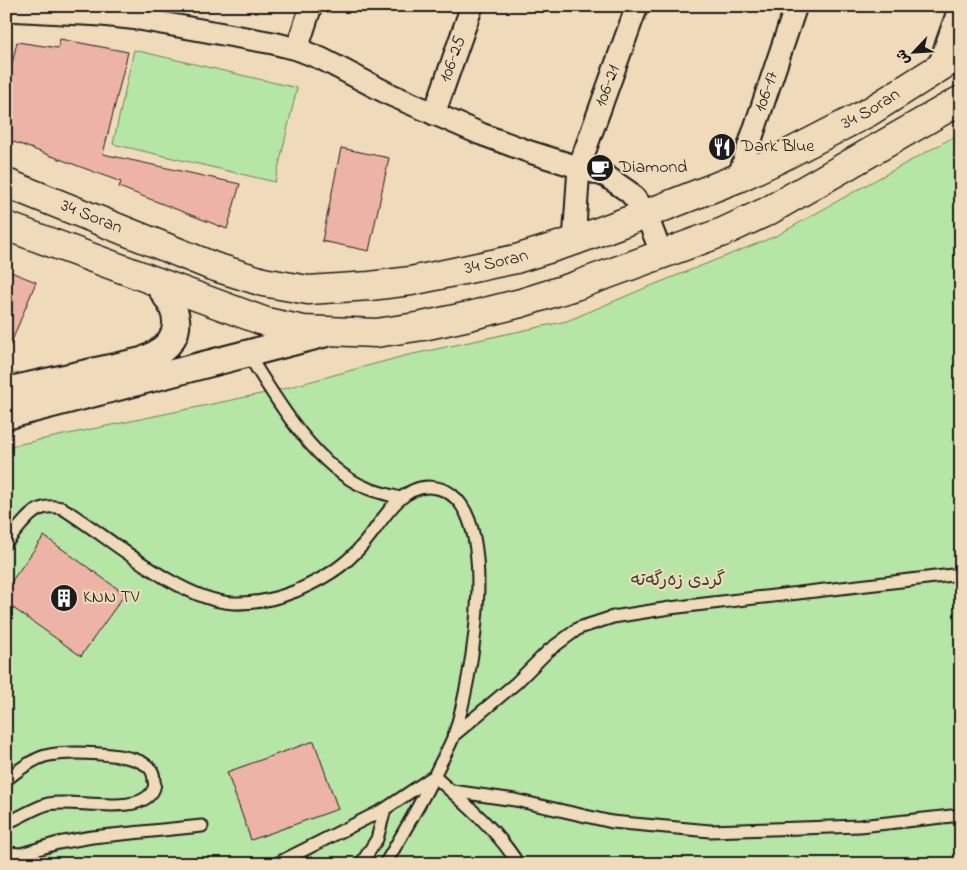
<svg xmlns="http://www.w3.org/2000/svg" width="967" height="870" viewBox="0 0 967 870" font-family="'Indie Flower','Playpen Sans Arabic',sans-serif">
  <rect width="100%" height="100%" fill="#efdbb9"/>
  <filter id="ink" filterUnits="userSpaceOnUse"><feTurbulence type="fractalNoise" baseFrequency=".02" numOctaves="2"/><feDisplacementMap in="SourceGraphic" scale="10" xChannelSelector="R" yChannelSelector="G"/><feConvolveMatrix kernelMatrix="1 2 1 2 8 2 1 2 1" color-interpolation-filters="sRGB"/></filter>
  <g filter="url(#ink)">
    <path fill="#b6e6a5" stroke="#698160" d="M134,50L297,88L275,182L113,144Z
      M961,133V864H6V447L275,391L404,356L567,321L643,289L776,236L859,189Z"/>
    <path fill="#edb3a7" stroke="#1c1c1c" d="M60,39L128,52L103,154L240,184L227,229L119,187L121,182L6,139V90L17,42L58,48Z
      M341,148L389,158L369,251L322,241Z
      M6,270L36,282L7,353H6Z
      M44,536L125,594L81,656L6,603V589Z
      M314,741L338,809L251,840L227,772Z"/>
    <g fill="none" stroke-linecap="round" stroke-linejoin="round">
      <g stroke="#1c1c1c" stroke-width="15">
        <path id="service" d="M248,354C275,398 316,468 367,488C377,492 389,495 400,498
          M6,543C24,523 33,501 62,508C108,536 180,601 233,603C255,604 276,599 296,591C330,576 351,562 373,532C386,514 403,487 428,487C510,488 470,689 454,735C450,746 444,756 439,766C423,800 404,832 385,864
          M454,735L516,683L548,651L579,628L613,617L670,608L961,574
          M6,780C17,771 31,760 45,756C66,751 129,752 146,765C151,768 154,774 154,781C155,784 155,785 154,788C143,818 73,798 48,804C33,808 20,818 6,823
          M452,791L515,800L612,822L710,831L860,826L961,815
          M6,853L21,854L58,843L92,837L202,826
          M276,864L385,809L434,776C464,803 497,829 518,864
          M361,864L377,839L385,809"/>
      </g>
      <g stroke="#1c1c1c" stroke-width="25">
        <g id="minor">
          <path d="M6,10L102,15L139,19L273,43L297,49L322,59L389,94L481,134L530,152L606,176L629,192L639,203L646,214L662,255"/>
          <path d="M297,49L311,6"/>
          <path d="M938,68L960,6"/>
          <path id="s1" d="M434,114L472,6"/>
          <path id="s2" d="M738,178L796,6"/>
          <path id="s3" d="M574,241L579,167L637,6"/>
        </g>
      </g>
      <g stroke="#1c1c1c" stroke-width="30">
        <path id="tertiary" d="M6,391L142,361C166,351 185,334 172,306C168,298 162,290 157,282
          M6,416L327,333"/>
      </g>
      <g stroke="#1c1c1c" stroke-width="31">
        <g id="secondary">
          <path id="s4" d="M6,183L212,266L263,282L308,290L370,286L411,281L516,259L574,241L646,214L738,178L778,159L869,112L961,54"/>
          <path d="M6,226L266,322L303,330L376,333L423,326L469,316L521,303L575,286L723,232L768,211L961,100"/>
        </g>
      </g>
      <use href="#service" stroke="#efdbb9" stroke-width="11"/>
      <use href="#minor" stroke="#efdbb9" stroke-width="21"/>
      <use href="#tertiary" stroke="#efdbb9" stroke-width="26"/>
      <use href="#secondary" stroke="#efdbb9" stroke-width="28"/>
    </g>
  </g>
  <defs>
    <g id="restaurant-disc" transform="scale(1.4375)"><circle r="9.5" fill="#1c1c1c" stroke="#efdbb9"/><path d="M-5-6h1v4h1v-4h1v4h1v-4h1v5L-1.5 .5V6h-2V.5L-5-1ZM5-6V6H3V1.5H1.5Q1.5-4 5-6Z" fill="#fff"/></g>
    <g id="cafe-disc" transform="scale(1.4375)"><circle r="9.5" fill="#1c1c1c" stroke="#efdbb9"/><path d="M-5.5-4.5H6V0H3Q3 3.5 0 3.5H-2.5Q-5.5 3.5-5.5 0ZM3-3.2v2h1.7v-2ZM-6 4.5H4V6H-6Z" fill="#fff"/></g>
    <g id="building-disc" transform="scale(1.4375)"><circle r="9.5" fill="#1c1c1c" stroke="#efdbb9"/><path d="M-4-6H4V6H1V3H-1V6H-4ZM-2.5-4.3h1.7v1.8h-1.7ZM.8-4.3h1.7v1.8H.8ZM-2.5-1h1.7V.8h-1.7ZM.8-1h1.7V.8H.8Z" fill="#fff"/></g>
  </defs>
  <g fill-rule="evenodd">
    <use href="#restaurant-disc" x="722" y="147"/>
    <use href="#cafe-disc" x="600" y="168"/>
    <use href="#building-disc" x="64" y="598"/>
  </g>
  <g text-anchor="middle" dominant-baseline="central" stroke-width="4.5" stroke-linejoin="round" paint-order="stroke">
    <g font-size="18" fill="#1c1c1c" stroke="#efdbb9">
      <text stroke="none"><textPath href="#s1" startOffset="58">106-25</textPath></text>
      <text stroke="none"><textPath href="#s3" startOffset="160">106-21</textPath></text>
      <text stroke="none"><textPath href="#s2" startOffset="91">106-17</textPath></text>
      <text stroke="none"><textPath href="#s4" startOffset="918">34 Soran</textPath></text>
      <text stroke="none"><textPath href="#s4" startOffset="92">34 Soran</textPath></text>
      <text stroke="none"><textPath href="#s4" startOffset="512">34 Soran</textPath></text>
    </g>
    <g font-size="18" fill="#1c1c1c" stroke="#efdbb9" text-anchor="start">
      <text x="741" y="147">Dark Blue</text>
      <text x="619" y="168">Diamond</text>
      <text x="83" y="598">KNN TV</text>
    </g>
    <g font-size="18" fill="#3b4437" stroke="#efdbb9">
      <text x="678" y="581">گردی زەرگەتە</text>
    </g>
  </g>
  <rect width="967" height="870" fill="none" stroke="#efdbb9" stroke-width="25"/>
  <rect x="12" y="12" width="942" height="845" fill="none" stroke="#1c1c1c" stroke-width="2" filter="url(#ink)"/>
  <g transform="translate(914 52) rotate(245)" stroke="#efdbb9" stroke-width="4" paint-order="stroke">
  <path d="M0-4L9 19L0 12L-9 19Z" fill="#1c1c1c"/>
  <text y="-8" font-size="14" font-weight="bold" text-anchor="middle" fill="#1c1c1c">ش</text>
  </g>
</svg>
